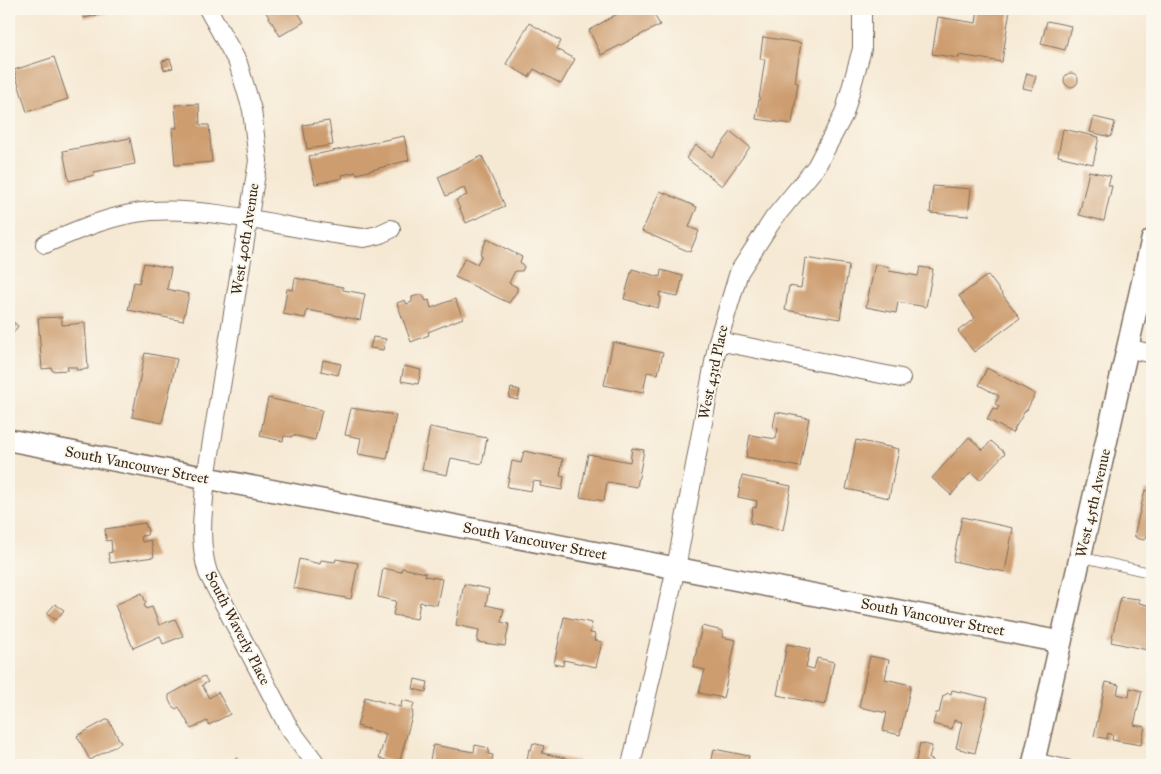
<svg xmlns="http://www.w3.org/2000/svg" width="1161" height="774" viewBox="0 0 1161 774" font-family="'IM FELL Great Primer',serif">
  <rect width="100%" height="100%" fill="#fbf7ec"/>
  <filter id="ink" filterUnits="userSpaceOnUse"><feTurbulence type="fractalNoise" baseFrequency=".02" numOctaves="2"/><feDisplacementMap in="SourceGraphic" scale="10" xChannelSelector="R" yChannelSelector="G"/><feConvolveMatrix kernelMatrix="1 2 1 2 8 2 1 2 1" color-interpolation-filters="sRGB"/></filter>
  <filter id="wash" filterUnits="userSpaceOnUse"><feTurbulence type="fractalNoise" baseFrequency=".0096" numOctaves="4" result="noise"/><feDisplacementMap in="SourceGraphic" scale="20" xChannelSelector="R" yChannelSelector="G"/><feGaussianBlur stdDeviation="1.12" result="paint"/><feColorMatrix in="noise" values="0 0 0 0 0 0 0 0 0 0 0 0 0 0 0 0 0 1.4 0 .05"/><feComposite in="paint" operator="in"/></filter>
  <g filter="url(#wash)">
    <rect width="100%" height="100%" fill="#f6e9d4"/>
    <g id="blocks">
      <path fill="#cd9d70" d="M82,9H115L116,11L84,18Z
        M264,9H296L304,22L280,36Z
        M626,9H651L660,25L601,55L589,30Z
        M978,9H1010L1002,62L959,55V58L932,54L938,17L976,23Z
        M1047,21L1071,26L1065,50L1041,44Z
        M529,23L561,41L557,49L575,59L561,84L534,69L529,77L506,64Z
        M763,37L801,43L795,82L798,83L792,124L756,119L765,59H760Z
        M54,57L68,99L27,112L14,70Z
        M170,59L173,68L164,70L162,61Z
        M1027,73L1036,76L1032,90L1023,88Z
        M1064 80a7 7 0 1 1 14 0a7 7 0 1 1-14 0Z
        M199,104L200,125H209L212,162L175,165L172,128H177L175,105Z
        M1094,117L1115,122L1111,137L1090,132Z
        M329,121L333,145L307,149L303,125Z
        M1063,129L1099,137L1093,164L1058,156Z
        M731,132L750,147L722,186L686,158L696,145L712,157Z
        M404,136L409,160L357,174L356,172L342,175L343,178L315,184L309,156Z
        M130,138L135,164L94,172L95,175L69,181L63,151Z
        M482,156L505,206L466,223L456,200L467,195L464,188L446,196L438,177Z
        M1089,171L1111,176L1108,185L1112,186L1104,221L1079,215Z
        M933,186L971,189L968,216L930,213Z
        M660,191L697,207L689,227L699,231L690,252L642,231Z
        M487,239L522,257L520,262L524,267L522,271H515L509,283L517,287V291L509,303L455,277L465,258L477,264L482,255L480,254Z
        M805,258L849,265L840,319L785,310L789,286L801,288Z
        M144,263L171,268L167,289L189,294L183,321L128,310L134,282L139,283Z
        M875,264L890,267L889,271L918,276L920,267L933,269L926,307L898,302L896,313L866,307Z
        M632,269L660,277L661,270L683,276L678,297L660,292L659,296L661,297L658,308L624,299Z
        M988,275L1020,318L974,352L958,331L975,318L959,296Z
        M295,278L343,287V290L365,294L360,320L307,310L305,318L283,314L287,289L293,290Z
        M419,295H423L426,301L429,300L431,308L455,299L463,318L428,332L429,335L411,342L397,303L405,300L407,304L412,302V297Z
        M62,317V325L85,323L88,369L76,370V367H67L68,370L52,371V368L42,369L38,318Z
        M9,319L18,326L9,339Z
        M373,337L386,339L383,350L370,348Z
        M613,342L663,353L658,374L647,372L643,393L604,385Z
        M145,353L177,359L162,423L132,417Z
        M323,360L341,364L338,375L321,371Z
        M404,366L421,370L418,384L401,381Z
        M987,368L1035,394L1027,410L1025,411L1012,433L987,419L993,408L997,410L999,406L995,404L999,396L979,385Z
        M511,388L520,390L518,400L509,398Z
        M268,398L322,410L315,440L292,435V437L284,436L283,441L260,436Z
        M351,408L396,415L387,459L358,454L361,438L345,435Z
        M776,412L809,418L800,467L746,457L750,435L776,439L778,428L773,427Z
        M430,427L487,438L482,464L451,458L447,475L422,470Z
        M969,437L983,450L991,441L1005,453L980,480L971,472L951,495L932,478Z
        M856,440L899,449L889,498L846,489Z
        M632,448L644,450L637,487L607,482L604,501L580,497L588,454L630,462Z
        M524,451L563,459L560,476L564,477L562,490L540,486L541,482L533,481L531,491L507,487L512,461L521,463Z
        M742,476L791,486L783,530L750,523L753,507L756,508L757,501L738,497Z
        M1145,490L1152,492V534L1148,533L1147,538H1145L1144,540L1136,538V536H1134Z
        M962,517L1013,528L1005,572L953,561Z
        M145,523L148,531L147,535L141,536L142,542L151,540L154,557L110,563L108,553L112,552L111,540L106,541L105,529Z
        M299,559L320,564L321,560L335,562L336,559L358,563L351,599L293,588Z
        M383,568L401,572L402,568L426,573L425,576L442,579L437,605L420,602L417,619L393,615L396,601L378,597Z
        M464,584L489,589L486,605L504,609L501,622L509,624L505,646L477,642L479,630L456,625Z
        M142,593L146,603L144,605L146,609L152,607L159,625L175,619L183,636L163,644L160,636L133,648L115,605Z
        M1121,597L1139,599V603L1152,606V625L1147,650L1111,642Z
        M55,604L64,610L56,620L47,613Z
        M564,617L592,623L590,633L595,634L594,640L602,642L596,667L564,660L563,666L554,664Z
        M702,626L723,631L722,637L736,640L723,698L699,693L705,670L693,667Z
        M787,644L810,649L806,667L814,669L817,658L834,662L825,705L777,695Z
        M870,656L889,660L885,679L911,685L900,735L883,731L887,713L859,707Z
        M204,676L208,682L202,685L209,698L218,692L230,714L209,725L207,721L191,729L179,707L176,709L172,706L169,700V695Z
        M415,679L428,682L426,692L413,689Z
        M1106,682L1119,685L1117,694L1129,697L1130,688L1142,691L1134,725L1145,727L1141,745L1112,740L1113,735L1108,733L1107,739L1094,736Z
        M952,690L988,698L975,753L956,748L962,722L954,720L952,729L933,724L936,713H939L943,696L948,693L951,694Z
        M365,697L401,707L402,700L414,703L412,711L413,712L399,764L379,758L386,734L357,726Z
        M108,719L121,743L90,760L77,736Z
        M533,743L544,746L542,753L578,761L577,765H526L529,749L531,750Z
        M920,743L932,746L929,759L933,760L931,765H915Z
        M433,745L474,752L475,745L489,748L488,754L493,755L491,765H429Z
        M714,749L749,756L747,765H711Z
        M236,758H238L243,765H225Z"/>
    </g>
  </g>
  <g filter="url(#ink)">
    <use href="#blocks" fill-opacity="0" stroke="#7c6d5e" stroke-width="1"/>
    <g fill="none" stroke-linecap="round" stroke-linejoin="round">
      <g stroke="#7c6d5e" stroke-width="11">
        <path id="service" d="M1081,557L1152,573
          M1035,758L1068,765"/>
      </g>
      <g stroke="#7c6d5e" stroke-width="20">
        <path id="minor" d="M208,9L238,63L252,110L258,161L206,478C203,510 198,541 208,573L289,728L317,765
          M45,244C79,229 114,214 151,211C223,207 293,231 364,238L378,235L391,229
          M718,341L901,378
          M1127,348L1152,354
          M631,765L676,568L718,341L739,272L774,218L816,167L844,114L862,49V9"/>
      </g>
      <g stroke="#7c6d5e" stroke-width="24">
        <path id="tertiary" d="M9,440L1061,642
          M1033,765L1152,240"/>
      </g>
      <use href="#service" stroke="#fff" stroke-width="9"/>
      <use href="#minor" stroke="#fff" stroke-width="18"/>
      <use href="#tertiary" stroke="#fff" stroke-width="21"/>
    </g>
  </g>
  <g text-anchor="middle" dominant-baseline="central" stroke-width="4" stroke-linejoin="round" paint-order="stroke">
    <g font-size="15" fill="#3b2a1e" stroke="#fbf7ec">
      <text transform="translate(245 239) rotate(-81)">West 40th Avenue</text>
      <text transform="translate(713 372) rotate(-78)">West 43rd Place</text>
      <text transform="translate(137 465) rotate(11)">South Vancouver Street</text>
      <text transform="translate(1093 503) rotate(-77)">West 45th Avenue</text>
      <text transform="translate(535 541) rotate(11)">South Vancouver Street</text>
      <text transform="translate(933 617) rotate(11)">South Vancouver Street</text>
      <text transform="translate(238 628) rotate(63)">South Waverly Place</text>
    </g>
  </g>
  <rect width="1161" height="774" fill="none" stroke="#fbf7ec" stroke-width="30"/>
</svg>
